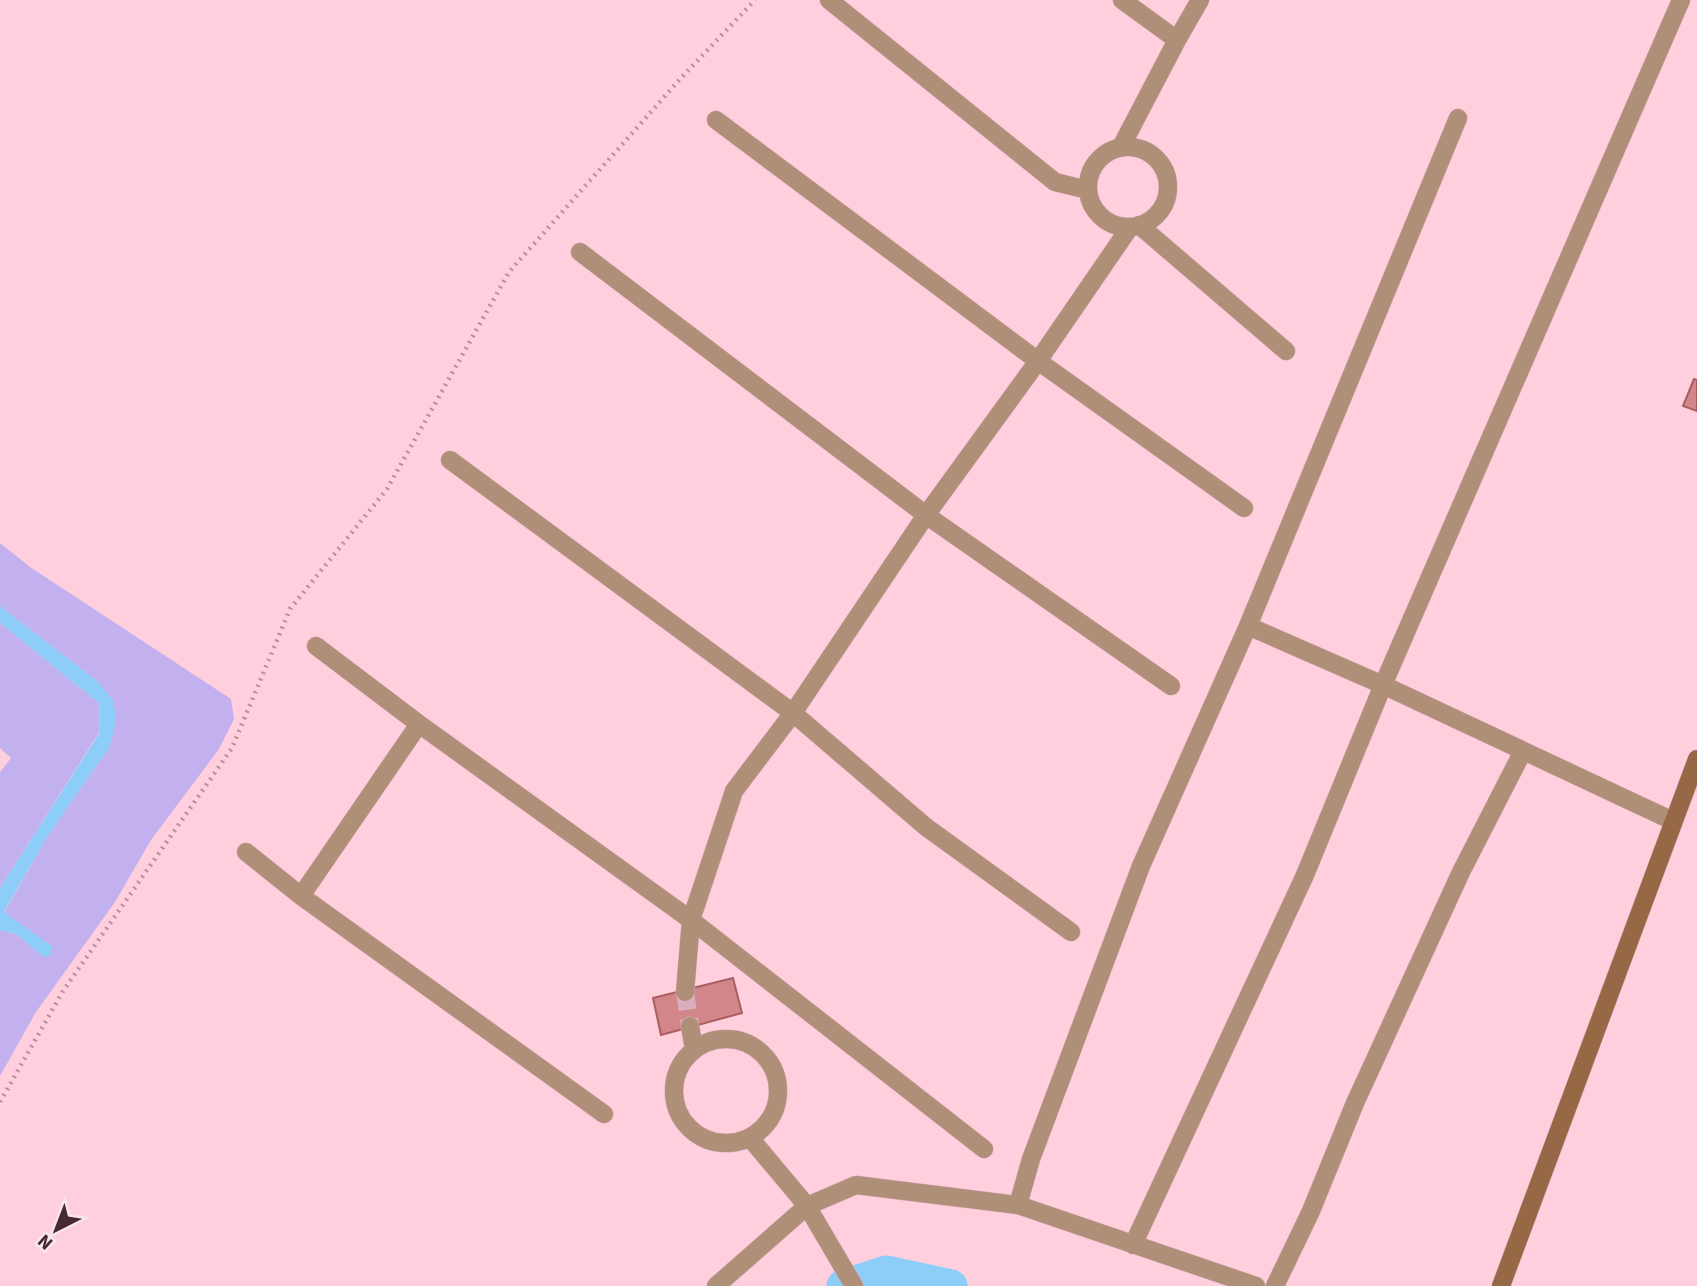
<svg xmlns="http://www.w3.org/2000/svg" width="1697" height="1286" viewBox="0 0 1697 1286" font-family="'Source Sans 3',sans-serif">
  <rect width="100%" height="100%" fill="#ffcfde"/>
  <path fill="#c3b1ef" d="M0,543L30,567L231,699L234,719L219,749L151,840L115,902L36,1012L0,1076V930L16,934L44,957L53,947L4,913L47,837L110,746L97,681L0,606Z
    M0,623L99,703L100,731L0,888V772L11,758L0,748Z"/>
  <path fill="#8ccef8" d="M0,606L97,681L113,700L116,720L110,746L47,837L4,912L53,947L50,956L44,957L16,934L0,930V888L100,732L99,703L0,623Z"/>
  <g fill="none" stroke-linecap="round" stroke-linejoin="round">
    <path stroke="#8ccef8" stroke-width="33" d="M843,1286L886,1272L951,1286"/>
  </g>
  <path fill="#d38689" stroke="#a85f62" stroke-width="2" d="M1694,379L1697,380V411L1683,406Z
    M733,978L742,1013L661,1035L653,998Z"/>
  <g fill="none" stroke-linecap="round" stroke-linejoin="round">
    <path stroke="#daaebc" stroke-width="18" stroke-dasharray="18 9" stroke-linecap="butt" d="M685,992L690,1026"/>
    <g stroke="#daaebc" stroke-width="19">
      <path id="street" d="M829,0L1055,182L1088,190
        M1122,0L1177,40
        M716,120L1038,361L1244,508
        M1121,147L1177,40L1200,0
        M1088 187a40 40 0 1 1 80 0a40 40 0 1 1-80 0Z
        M1139,225L1286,351
        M580,252L926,515L1171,686
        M450,460L793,713L926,827L1071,932
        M1248,626L1383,685L1673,821
        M316,646L419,724L691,920L984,1149
        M246,852L301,896L604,1114
        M301,896L419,724
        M685,992L691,920L734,791L793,713L926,515L1038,361L1130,227
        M690,1026L694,1049
        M674 1091a52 52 0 1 1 104 0a52 52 0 1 1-104 0Z
        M750,1138L807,1206L854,1286
        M1018,1205L1031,1159L1141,866L1248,626L1458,118
        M1133,1245L1305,875L1383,685L1681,0
        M716,1286L807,1206L856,1185L1018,1205L1256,1286
        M1275,1286L1311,1211L1355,1103L1461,872L1523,751"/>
    </g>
    <g stroke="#daaebc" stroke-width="19">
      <path id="secondary" d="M1501,1286L1697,759"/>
    </g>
    <path stroke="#b9909d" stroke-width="4.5" stroke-dasharray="2 5" stroke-linecap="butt" d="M0,1102L63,991L232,748L290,609L387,489L509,272L681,78L755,0"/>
    <use href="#street" stroke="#af8f78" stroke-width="18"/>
    <use href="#secondary" stroke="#966846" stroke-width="18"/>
  </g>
  <g transform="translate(56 1230) rotate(222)" stroke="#f7e6eb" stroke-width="5" paint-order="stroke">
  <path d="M0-5L12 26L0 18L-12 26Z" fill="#462833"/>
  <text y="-10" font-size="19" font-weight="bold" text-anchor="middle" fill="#462833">N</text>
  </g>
</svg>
